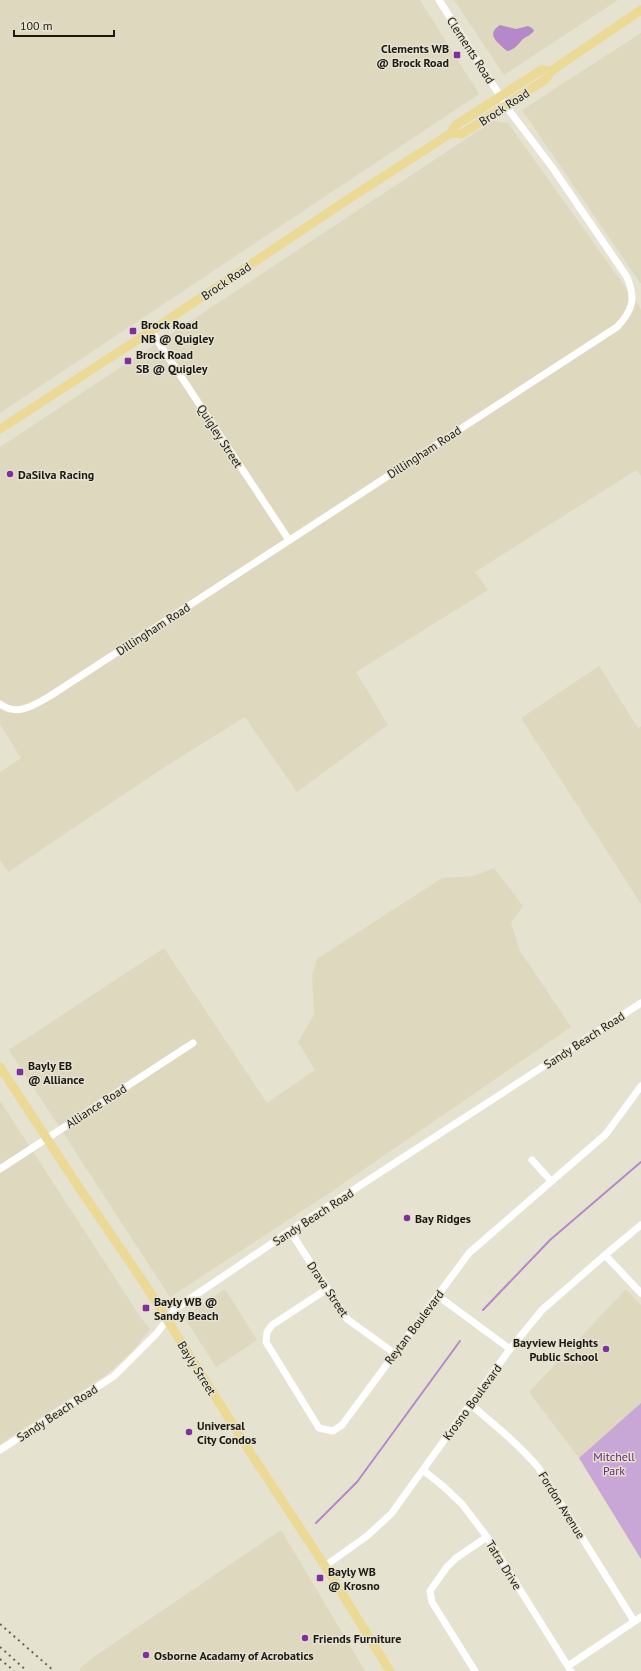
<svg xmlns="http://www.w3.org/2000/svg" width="641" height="1671" viewBox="0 0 641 1671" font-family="'PT Sans',sans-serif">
  <rect width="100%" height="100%" fill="#e6e2d0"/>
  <path fill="#ded8be" d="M0,0H420L479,94L0,413Z
    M454,0H618L504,75Z
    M641,33V284L522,110Z
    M493,121L508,123L641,309V476L636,470L475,572L488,590L356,672L388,725L297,792L245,717L163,768L8,872L0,860V772L21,758L0,724V447Z
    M599,666L638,728L641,726V904L521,718Z
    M494,868L523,906L511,923L520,951L571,1027L331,1192L170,1297L9,1050L164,948L267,1103L315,1070L298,1042L314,1015L312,975L317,959L442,878L474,876Z
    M0,1101L141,1318L150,1329L132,1352L106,1375L0,1444Z
    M225,1289L257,1340L216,1367L184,1317Z
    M626,1289L641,1305V1403L579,1458L529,1392Z
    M281,1530L365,1671H81L79,1669L98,1654Z"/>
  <path fill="#c8a7d7" d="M641,1403V1559L579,1458Z"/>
  <path fill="#b588c9" d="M500,25L516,29L528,26L532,28L534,31C531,35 527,36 523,39C518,44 515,50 507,51C498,43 485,35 500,25Z"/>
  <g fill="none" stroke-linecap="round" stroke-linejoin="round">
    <path stroke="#b588c9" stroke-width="2" d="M483,1310L550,1240L641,1162
      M316,1523L357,1482L460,1341"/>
    <path stroke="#fff" stroke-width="7" d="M151,331L289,540
      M0,704C17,717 34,705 50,696L617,327C633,310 636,299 627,277L552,167L511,113L439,0
      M532,1160L551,1181
      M0,1169L193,1043
      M290,1231L347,1319L394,1353
      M605,1255L641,1293
      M327,1289L272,1325L267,1332L266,1342L319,1428L333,1431L342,1425L469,1253L606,1134L641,1086
      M438,1296L510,1349
      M471,1405C495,1425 518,1444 538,1467L634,1621
      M0,1450L114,1376L157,1333L175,1309L290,1231L641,1003
      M423,1470L444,1487L462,1504L487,1537L571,1671
      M325,1566L367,1536L391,1514L510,1349L542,1310L605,1255L641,1225
      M568,1666L641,1617
      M475,1671L432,1602L430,1591L446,1568L456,1558L487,1537"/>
    <path stroke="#eada96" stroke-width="9" d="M451,133L462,134L546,79L551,71L641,10
      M0,429L151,331L347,200L451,133L456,125L541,70L551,71
      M0,1067L76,1183L146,1286L250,1452L325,1566L390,1671"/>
    <path stroke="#656258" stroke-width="2" stroke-dasharray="2 4" stroke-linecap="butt" d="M0,1624L54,1671
      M0,1647L27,1671
      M0,1659L14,1671"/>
  </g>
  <g fill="#802f9e" stroke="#e6e2d0" stroke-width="1.5">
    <rect x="453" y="51" width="8" height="8" rx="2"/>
    <rect x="129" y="327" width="8" height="8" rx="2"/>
    <rect x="124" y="357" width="8" height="8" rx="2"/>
    <circle cx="10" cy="474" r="4"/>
    <rect x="16" y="1068" width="8" height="8" rx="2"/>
    <circle cx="407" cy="1218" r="4"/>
    <rect x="142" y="1304" width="8" height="8" rx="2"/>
    <circle cx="606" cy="1349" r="4"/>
    <circle cx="189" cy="1432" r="4"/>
    <rect x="316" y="1574" width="8" height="8" rx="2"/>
    <circle cx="305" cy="1638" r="4"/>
    <circle cx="146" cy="1655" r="4"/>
  </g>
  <g text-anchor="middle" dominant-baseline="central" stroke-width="3" stroke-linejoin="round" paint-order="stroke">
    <g font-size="12" font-weight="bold" fill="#1b1913" stroke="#e6e2d0" text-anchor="start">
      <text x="449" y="48" text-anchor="end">Clements WB<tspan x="449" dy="14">@ Brock Road</tspan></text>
      <text x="141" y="324">Brock Road<tspan x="141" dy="14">NB @ Quigley</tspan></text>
      <text x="136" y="354">Brock Road<tspan x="136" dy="14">SB @ Quigley</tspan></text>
      <text x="18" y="474">DaSilva Racing</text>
      <text x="28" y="1065">Bayly EB<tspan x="28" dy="14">@ Alliance</tspan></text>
      <text x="415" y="1218">Bay Ridges</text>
      <text x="154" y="1301">Bayly WB @<tspan x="154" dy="14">Sandy Beach</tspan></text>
      <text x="598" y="1342" text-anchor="end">Bayview Heights<tspan x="598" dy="14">Public School</tspan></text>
      <text x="197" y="1425">Universal<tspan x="197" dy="14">City Condos</tspan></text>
      <text x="328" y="1571">Bayly WB<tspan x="328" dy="14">@ Krosno</tspan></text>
      <text x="313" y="1638">Friends Furniture</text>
      <text x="154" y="1655">Osborne Acadamy of Acrobatics</text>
    </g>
    <g font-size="12" fill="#1b1913" stroke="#e6e2d0">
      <text transform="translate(471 50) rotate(57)">Clements Road</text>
      <text transform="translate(504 107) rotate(-33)">Brock Road</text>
      <text transform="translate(226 281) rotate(-34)">Brock Road</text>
      <text transform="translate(220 436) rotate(57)">Quigley Street</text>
      <text transform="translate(424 452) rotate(-33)">Dillingham Road</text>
      <text transform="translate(153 629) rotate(-33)">Dillingham Road</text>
      <text transform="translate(584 1040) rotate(-33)">Sandy Beach Road</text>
      <text transform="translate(96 1106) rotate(-33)">Alliance Road</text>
      <text transform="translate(313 1217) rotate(-33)">Sandy Beach Road</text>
      <text transform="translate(328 1289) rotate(56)">Drava Street</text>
      <text transform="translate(414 1327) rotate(-53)">Reytan Boulevard</text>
      <text transform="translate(197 1368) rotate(58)">Bayly Street</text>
      <text transform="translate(472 1402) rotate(-54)">Krosno Boulevard</text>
      <text transform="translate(57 1413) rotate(-33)">Sandy Beach Road</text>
      <text transform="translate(562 1505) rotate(58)">Fordon Avenue</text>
      <text transform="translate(504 1565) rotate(58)">Tatra Drive</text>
    </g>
    <g font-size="12" fill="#652c7b" stroke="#e6e2d0">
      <text x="614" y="1456">Mitchell<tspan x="614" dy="14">Park</tspan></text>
    </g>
  </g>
  <path d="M14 30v6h100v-6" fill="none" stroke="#1b1913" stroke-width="2"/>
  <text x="20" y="30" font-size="12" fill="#1b1913" stroke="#e6e2d0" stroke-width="3" paint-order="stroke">100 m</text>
</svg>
